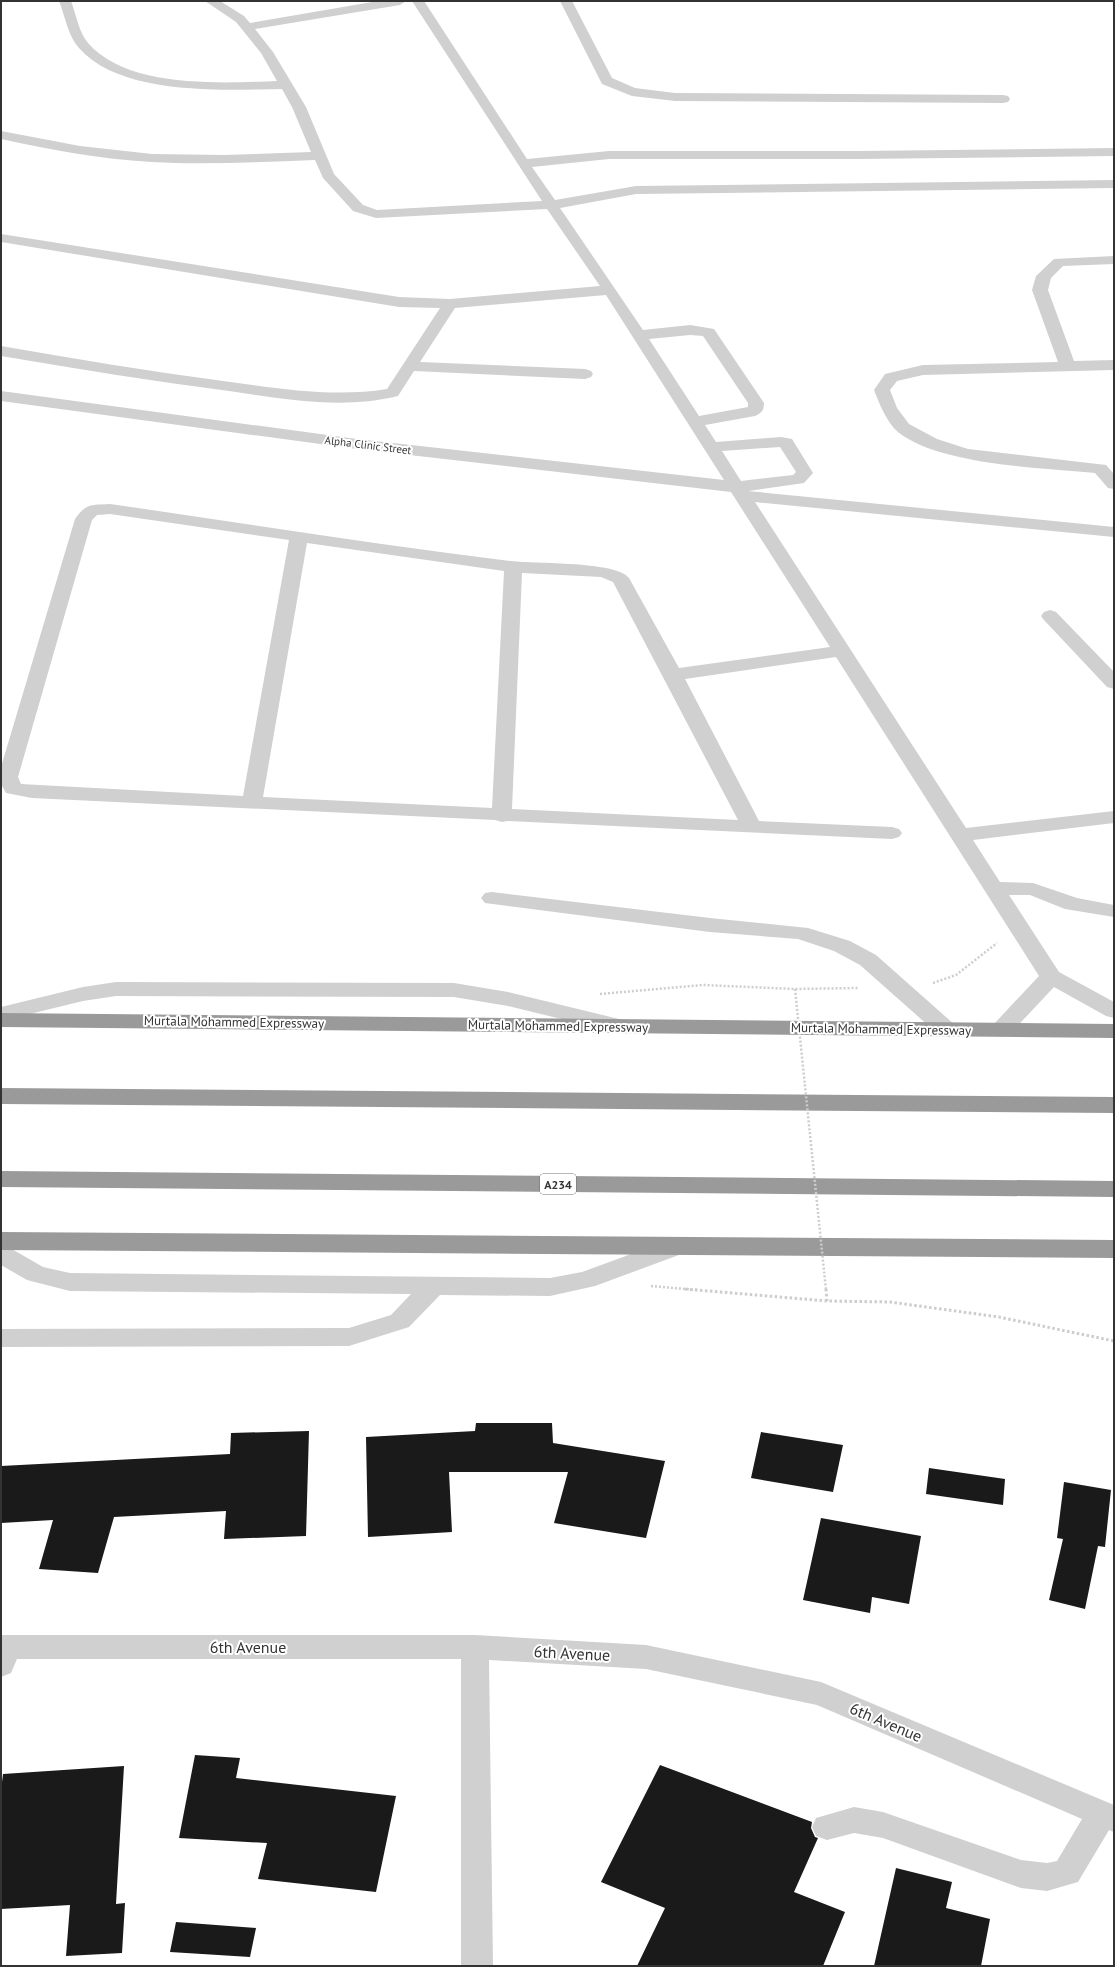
<svg xmlns="http://www.w3.org/2000/svg" width="1115" height="1967" viewBox="0 0 1115 1967" font-family="'PT Sans',sans-serif">
  <rect width="100%" height="100%" fill="#fff"/>
  <path fill="#1a1a1a" d="M476,1423H552L553,1443L665,1461L646,1538L554,1523L568,1472H449L452,1532L368,1537L366,1437L475,1431Z
    M309,1431L306,1536L224,1539L226,1511L114,1517L98,1573L39,1569L53,1520L1,1523V1466L230,1454L231,1433Z
    M761,1432L843,1445L833,1492L751,1478Z
    M929,1468L1005,1479L1003,1505L926,1494Z
    M1064,1482L1111,1490L1105,1547L1098,1546L1085,1609L1049,1600L1063,1539L1057,1538Z
    M821,1518L921,1536L909,1604L872,1597L870,1613L803,1600Z
    M195,1755L240,1758L236,1778L396,1796L376,1892L258,1879L267,1843L179,1838Z
    M660,1765L812,1822L811,1828L815,1837L818,1838L794,1892L845,1912L823,1966H637L665,1908L601,1882Z
    M124,1766L116,1904L125,1903L122,1953L66,1956L70,1905L1,1909V1790L3,1774Z
    M896,1868L952,1882L946,1908L990,1919L981,1966H874Z
    M176,1922L256,1928L250,1957L170,1952Z"/>
  <g fill="none" stroke-linecap="round" stroke-linejoin="round">
    <path stroke="#cdcdcd" stroke-width="2.5" stroke-dasharray="2 2" stroke-linecap="butt" d="M933,983L956,975L997,943
      M600,994L703,985L795,989L858,988
      M651,1286L697,1290"/>
    <path stroke="#cdcdcd" stroke-width="3" stroke-dasharray="2.5 2.5" stroke-linecap="butt" d="M685,1289L827,1301L890,1302L999,1317L1114,1341"/>
    <path fill="#d0d0d0" fill-rule="evenodd" d="M59,1H71C76,14 79,33 88,43C128,89 223,83 277,81L261,53L236,22L205,1H220L244,16L250,23L378,1H406L400,5L255,29L273,52L306,107L334,174L363,205L377,210L542,201L412,1H424L527,159L609,151H858L1114,148V156L858,159H609L532,167L555,200L636,186L1114,180V188L636,194L560,208L643,330L690,325L714,329L764,403C764,411 761,413 755,416L705,425L716,442L781,437L792,439L813,473L804,483L748,491L1114,527V537L755,502L966,828L1114,811V823L973,840L1000,882L1033,883L1077,898L1114,905V917L1065,909L1030,895H1009L1059,972L1114,1002V1018L1106,1016L1054,987L1009,1035L1001,1037L993,1035L990,1030L993,1025L1039,976L836,657L685,679L759,821L892,827L899,829L902,833L899,837L892,839L507,821L502,822L495,820L32,798L6,793L1,784V767L75,519C86,503 92,505 110,504C244,523 377,545 511,561C535,564 617,561 629,578L679,668L830,647L731,492L357,449L1,401V391L357,439L724,480L606,295L455,308L420,362L585,369L591,371L593,374L591,377L585,379L414,371L398,396C342,410 284,399 229,391C153,381 77,369 1,356V346C75,359 149,371 223,381C278,388 332,398 387,389L440,308L399,307L1,242V234L399,297L450,299L600,286L547,209L376,218L353,211L323,178L315,160C260,162 205,165 151,162C100,159 51,150 1,139V131L80,146L152,154L224,155L311,152L292,107L282,89C224,90 121,96 79,48C68,36 65,16 59,1ZM690,335L703,336L748,403V407L699,416L649,339ZM780,447L796,472L793,475L741,481L722,451ZM110,514L289,540L243,796L21,784L18,777L92,520L97,515ZM307,543L504,571L492,808L263,797ZM522,573L601,577L613,582L738,820L512,809Z
      M560,1H572L612,78L635,88L675,93L1003,95L1008,96L1010,99L1008,102L1003,103L675,101L632,96L602,84Z
      M1114,256V264L1063,266L1051,278L1048,290L1074,361L1114,360V370L923,375L897,381L890,390L897,408L909,424L937,439L968,449L1106,465L1114,474V489L1108,488L1095,473C1042,468 939,465 898,432C887,423 879,403 874,390L885,374L923,365L1058,362L1032,290L1036,276L1054,259Z
      M1050,610L1056,612L1114,672V689L1107,687L1044,620L1041,616L1044,612Z
      M492,892L710,918L808,928L850,941L876,955L955,1025L958,1030L955,1035L947,1037L939,1035L860,965L834,951L798,939L710,932L485,903L481,898L485,893Z
      M116,982L454,983L508,992L619,1019L627,1021L630,1026L627,1031L619,1033L508,1006L454,997L116,996L83,1001L1,1021V1007L83,987Z
      M678,1237L687,1240L690,1246L687,1252L595,1286L550,1296L440,1295L409,1327L349,1346L1,1347V1329L349,1328L391,1315L411,1294L70,1291L27,1280L1,1265V1245L10,1248L43,1267L70,1273L550,1278L582,1272Z
      M1,1635H475L646,1645L821,1682L1114,1805V1832L1109,1830L1078,1882L1047,1891L1021,1888L883,1838L854,1833L827,1840L816,1836L812,1827L816,1818L854,1807L883,1812L1021,1860L1047,1863L1057,1861L1082,1819L817,1705L646,1669L489,1660L493,1966H461V1659H17L11,1673L1,1677Z"/>
    <path fill="#9a9a9a" fill-rule="evenodd" d="M1,1013L1114,1024V1038L1,1027Z
      M1,1088L1114,1097V1113L1,1104Z
      M1,1171L1114,1181V1197L1,1187Z
      M1,1232L1114,1240V1258L1,1250Z"/>
    <path stroke="#cdcdcd" stroke-width="2.5" stroke-dasharray="2 2" stroke-linecap="butt" d="M795,989L826,1290"/>
    <path stroke="#cdcdcd" stroke-width="3" stroke-dasharray="2.5 2.5" stroke-linecap="butt" d="M826,1289L827,1301"/>
  </g>
  <g text-anchor="middle" dominant-baseline="central" stroke-width="4" stroke-linejoin="round" paint-order="stroke">
    <g font-size="11" fill="#333" stroke="#fff">
      <text transform="translate(368 445) rotate(7)">Alpha Clinic Street</text>
    </g>
    <rect fill="#fff" stroke="#707070" stroke-width="1" x="540" y="1174" width="36" height="20" rx="3"/>
    <g font-size="12" font-weight="bold" fill="#333">
      <text x="558" y="1184">A234</text>
    </g>
    <g font-size="13" fill="#333" stroke="#fff">
      <text transform="translate(234 1022) rotate(1)">Murtala Mohammed Expressway</text>
      <text transform="translate(558 1026) rotate(1)">Murtala Mohammed Expressway</text>
      <text transform="translate(881 1029) rotate(1)">Murtala Mohammed Expressway</text>
    </g>
    <g font-size="16" fill="#333" stroke="#fff">
      <text x="248" y="1647">6th Avenue</text>
      <text transform="translate(572 1653) rotate(3)">6th Avenue</text>
      <text transform="translate(886 1722) rotate(23)">6th Avenue</text>
    </g>
  </g>
  <rect width="1115" height="1967" fill="none" stroke="#333333" stroke-width="4"/>
</svg>
